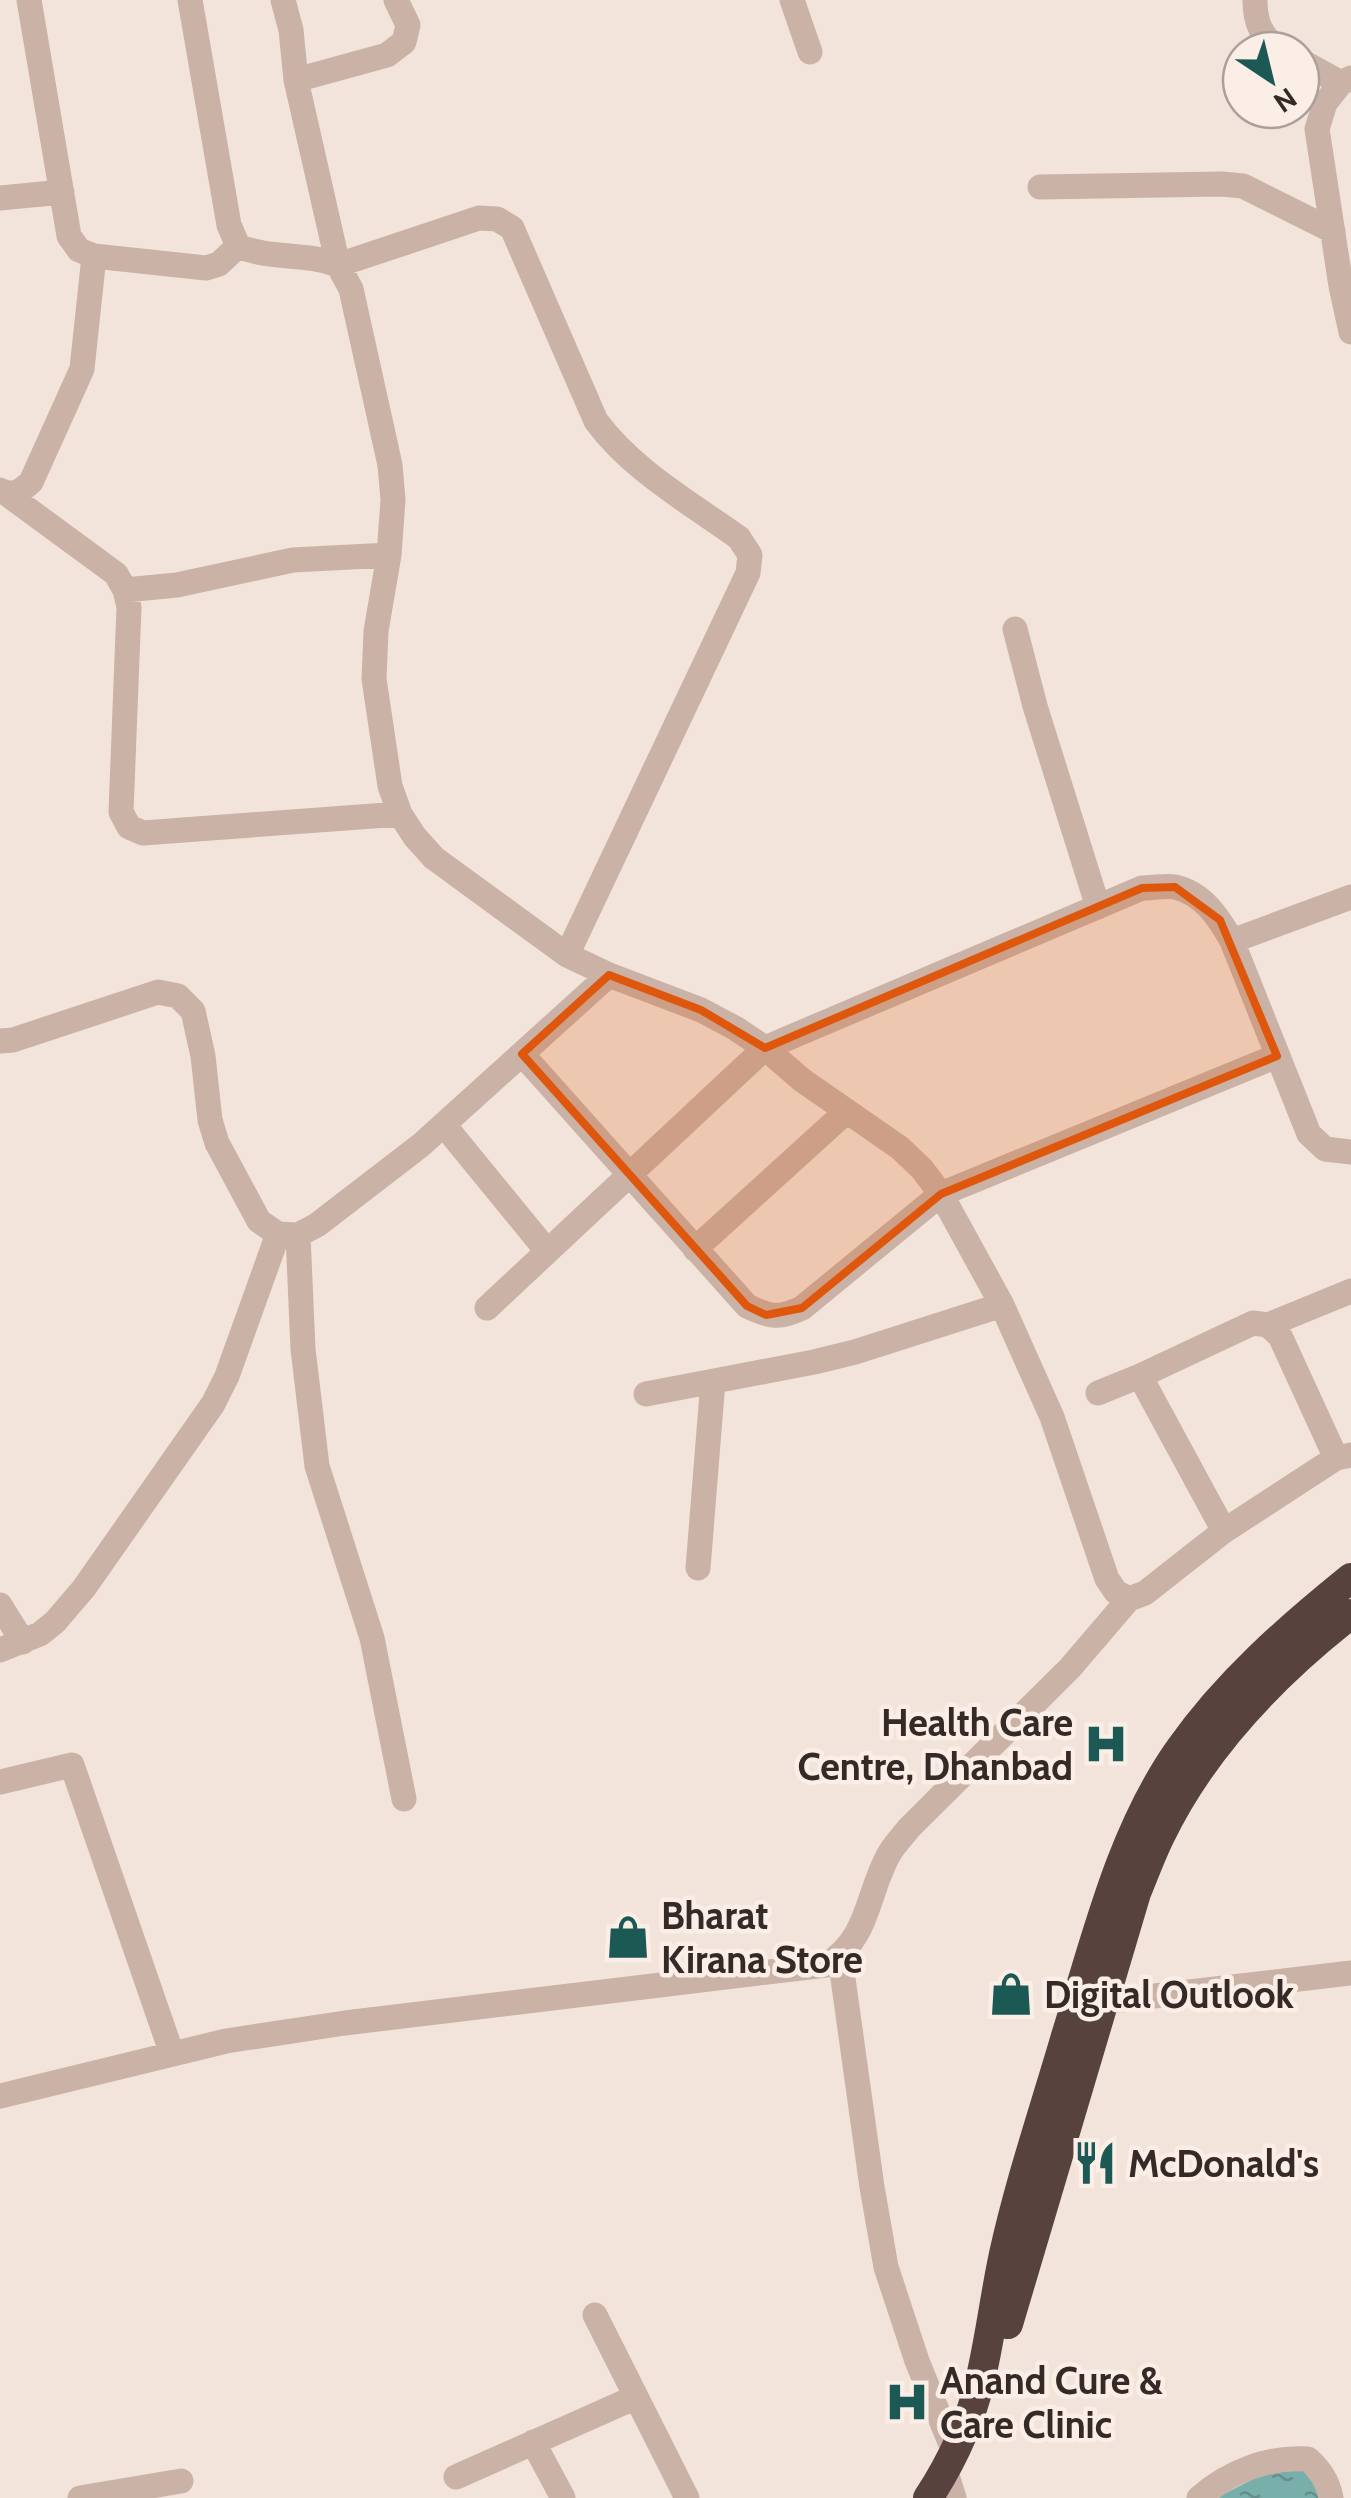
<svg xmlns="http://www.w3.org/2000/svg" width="1351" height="2498" viewBox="0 0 1351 2498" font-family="Cabin,sans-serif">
  <defs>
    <pattern id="water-ripples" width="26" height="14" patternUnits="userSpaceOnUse" patternTransform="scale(2.5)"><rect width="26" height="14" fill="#79afaa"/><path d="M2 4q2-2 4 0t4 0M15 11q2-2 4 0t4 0" fill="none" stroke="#648f8a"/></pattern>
  </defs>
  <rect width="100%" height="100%" fill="#f2e4da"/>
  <path fill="url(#water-ripples)" d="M1309,2469L1323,2498H1216L1263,2474Z"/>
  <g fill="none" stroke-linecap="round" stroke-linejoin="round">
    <path stroke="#cab2a6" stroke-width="25" d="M29,0L69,236L79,250L94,256L206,268L219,264L238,246
      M190,0L229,225L238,246C271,260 305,252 338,265L351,289L390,465L393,500L389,555L376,631L374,679L390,786L400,814L415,837L434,858L567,955L609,975L701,1010L735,1028L765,1048L802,1080L900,1148L922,1169L941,1194L1002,1305L1052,1417L1107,1579L1116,1592L1129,1599L1145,1593L1224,1531L1336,1458L1351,1455
      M283,0L291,30L296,80L338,265L479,218L497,219L512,228L596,421C632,470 689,502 739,538L750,555L748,573L567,955
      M792,0L810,52
      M1255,0C1255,22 1261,38 1281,50
      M1301,61L1341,83
      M1351,78L1341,83L1325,103L1317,129L1341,286L1351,332
      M296,80L387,55L404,42L408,25L396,0
      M1040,187L1222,184L1243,186L1333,231
      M0,198L62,192
      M0,490C13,497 21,491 31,482L82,369L94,256
      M7,494L116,574L125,590L129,607L121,812L129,827L143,833L400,814
      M125,590L177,585L293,560L389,555
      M1015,629L1035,706L1098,907
      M1232,941L1351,897
      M0,1041L13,1040L158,992L178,996L193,1011L203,1056L210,1120L217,1143L259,1221L278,1234L298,1235L317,1225L421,1145L609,975
      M522,1054L747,1306C770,1317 779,1319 802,1308L941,1194L1277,1056
      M444,1125L547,1251
      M298,1235L303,1349L317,1466L372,1638L404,1799
      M695,1249L847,1111
      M487,1308L765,1048L1142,888C1152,888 1165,885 1175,887C1203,893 1219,918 1232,941L1309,1134L1325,1149L1351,1152
      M1268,1325L1351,1291
      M1140,1376L1224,1531
      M1098,1393L1140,1376L1253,1323L1268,1325L1280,1336L1336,1458
      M646,1394L814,1362L855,1352L1002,1305
      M698,1568L713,1381
      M0,1605L23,1642
      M0,1650L40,1634L55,1622L84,1588L213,1404L227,1376L278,1234
      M0,1782L72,1765L172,2054
      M840,1957L872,2187L886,2267L917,2361L954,2452
      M1086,2004L1351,1973
      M0,2096L226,2041L345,2023L826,1965C870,1938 866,1895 889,1854C894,1845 903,1836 909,1828L1070,1668L1129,1599
      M595,2315L687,2498
      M533,2442L563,2498
      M945,2469L954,2498
      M456,2477L636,2397
      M80,2498L181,2481
      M1199,2498C1228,2472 1269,2456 1308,2459C1320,2470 1328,2481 1331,2498"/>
    <path stroke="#57423e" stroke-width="30" d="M1008,2324L1136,1893C1144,1874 1151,1854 1160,1836C1203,1747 1274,1674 1351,1614
      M928,2498C951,2463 970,2422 980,2381C990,2339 995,2296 1004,2254C1020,2181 1045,2108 1066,2036C1096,1940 1121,1832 1180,1749C1227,1682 1288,1629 1351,1578"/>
  </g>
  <path fill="#df570d" fill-opacity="0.2" stroke="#df570d" stroke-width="8" stroke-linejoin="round" d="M1175,887L1220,920L1277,1056L941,1194L802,1308L766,1315L747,1306L522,1054L609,975L701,1010L765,1048L1142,888Z"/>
  <defs>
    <g id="hospital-bare" transform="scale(3.45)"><path d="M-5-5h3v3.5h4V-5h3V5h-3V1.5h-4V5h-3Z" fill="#1c5854" stroke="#faeee7" stroke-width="2.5" paint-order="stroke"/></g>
    <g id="shop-bare" transform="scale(3.45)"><path d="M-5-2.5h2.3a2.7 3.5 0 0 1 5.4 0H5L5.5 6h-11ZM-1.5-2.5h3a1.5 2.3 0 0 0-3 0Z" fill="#1c5854" stroke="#faeee7" stroke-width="2.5" paint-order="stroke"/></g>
    <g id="restaurant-bare" transform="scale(3.45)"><path d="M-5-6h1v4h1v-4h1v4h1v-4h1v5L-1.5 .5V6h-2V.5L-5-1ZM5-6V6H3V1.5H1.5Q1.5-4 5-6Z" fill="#1c5854" stroke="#faeee7" stroke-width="2.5" paint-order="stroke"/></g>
  </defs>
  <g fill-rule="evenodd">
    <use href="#hospital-bare" x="1106" y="1744"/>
    <use href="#shop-bare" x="628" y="1937"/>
    <use href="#shop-bare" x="1011" y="1994"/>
    <use href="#restaurant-bare" x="1095" y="2163"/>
    <use href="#hospital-bare" x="907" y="2402"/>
  </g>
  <g text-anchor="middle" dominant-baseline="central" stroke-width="9" stroke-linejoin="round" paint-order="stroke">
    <g font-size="38" font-weight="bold" fill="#362a27" stroke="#faeee7" text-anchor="start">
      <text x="1073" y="1722" text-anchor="end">Health Care<tspan x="1073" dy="44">Centre, Dhanbad</tspan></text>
      <text x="661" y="1915">Bharat<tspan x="661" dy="44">Kirana Store</tspan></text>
      <text x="1044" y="1994">Digital Outlook</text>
      <text x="1128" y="2163">McDonald's</text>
      <text x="940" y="2380">Anand Cure &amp;<tspan x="940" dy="44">Care Clinic</tspan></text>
    </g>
  </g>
  <g transform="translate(1271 80) rotate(145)"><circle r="48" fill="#faeee7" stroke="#aca09a" stroke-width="2.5"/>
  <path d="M0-8L18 38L0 25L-18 38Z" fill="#1c5854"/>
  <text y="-15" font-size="28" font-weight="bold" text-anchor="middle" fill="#362a27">N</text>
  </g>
</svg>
